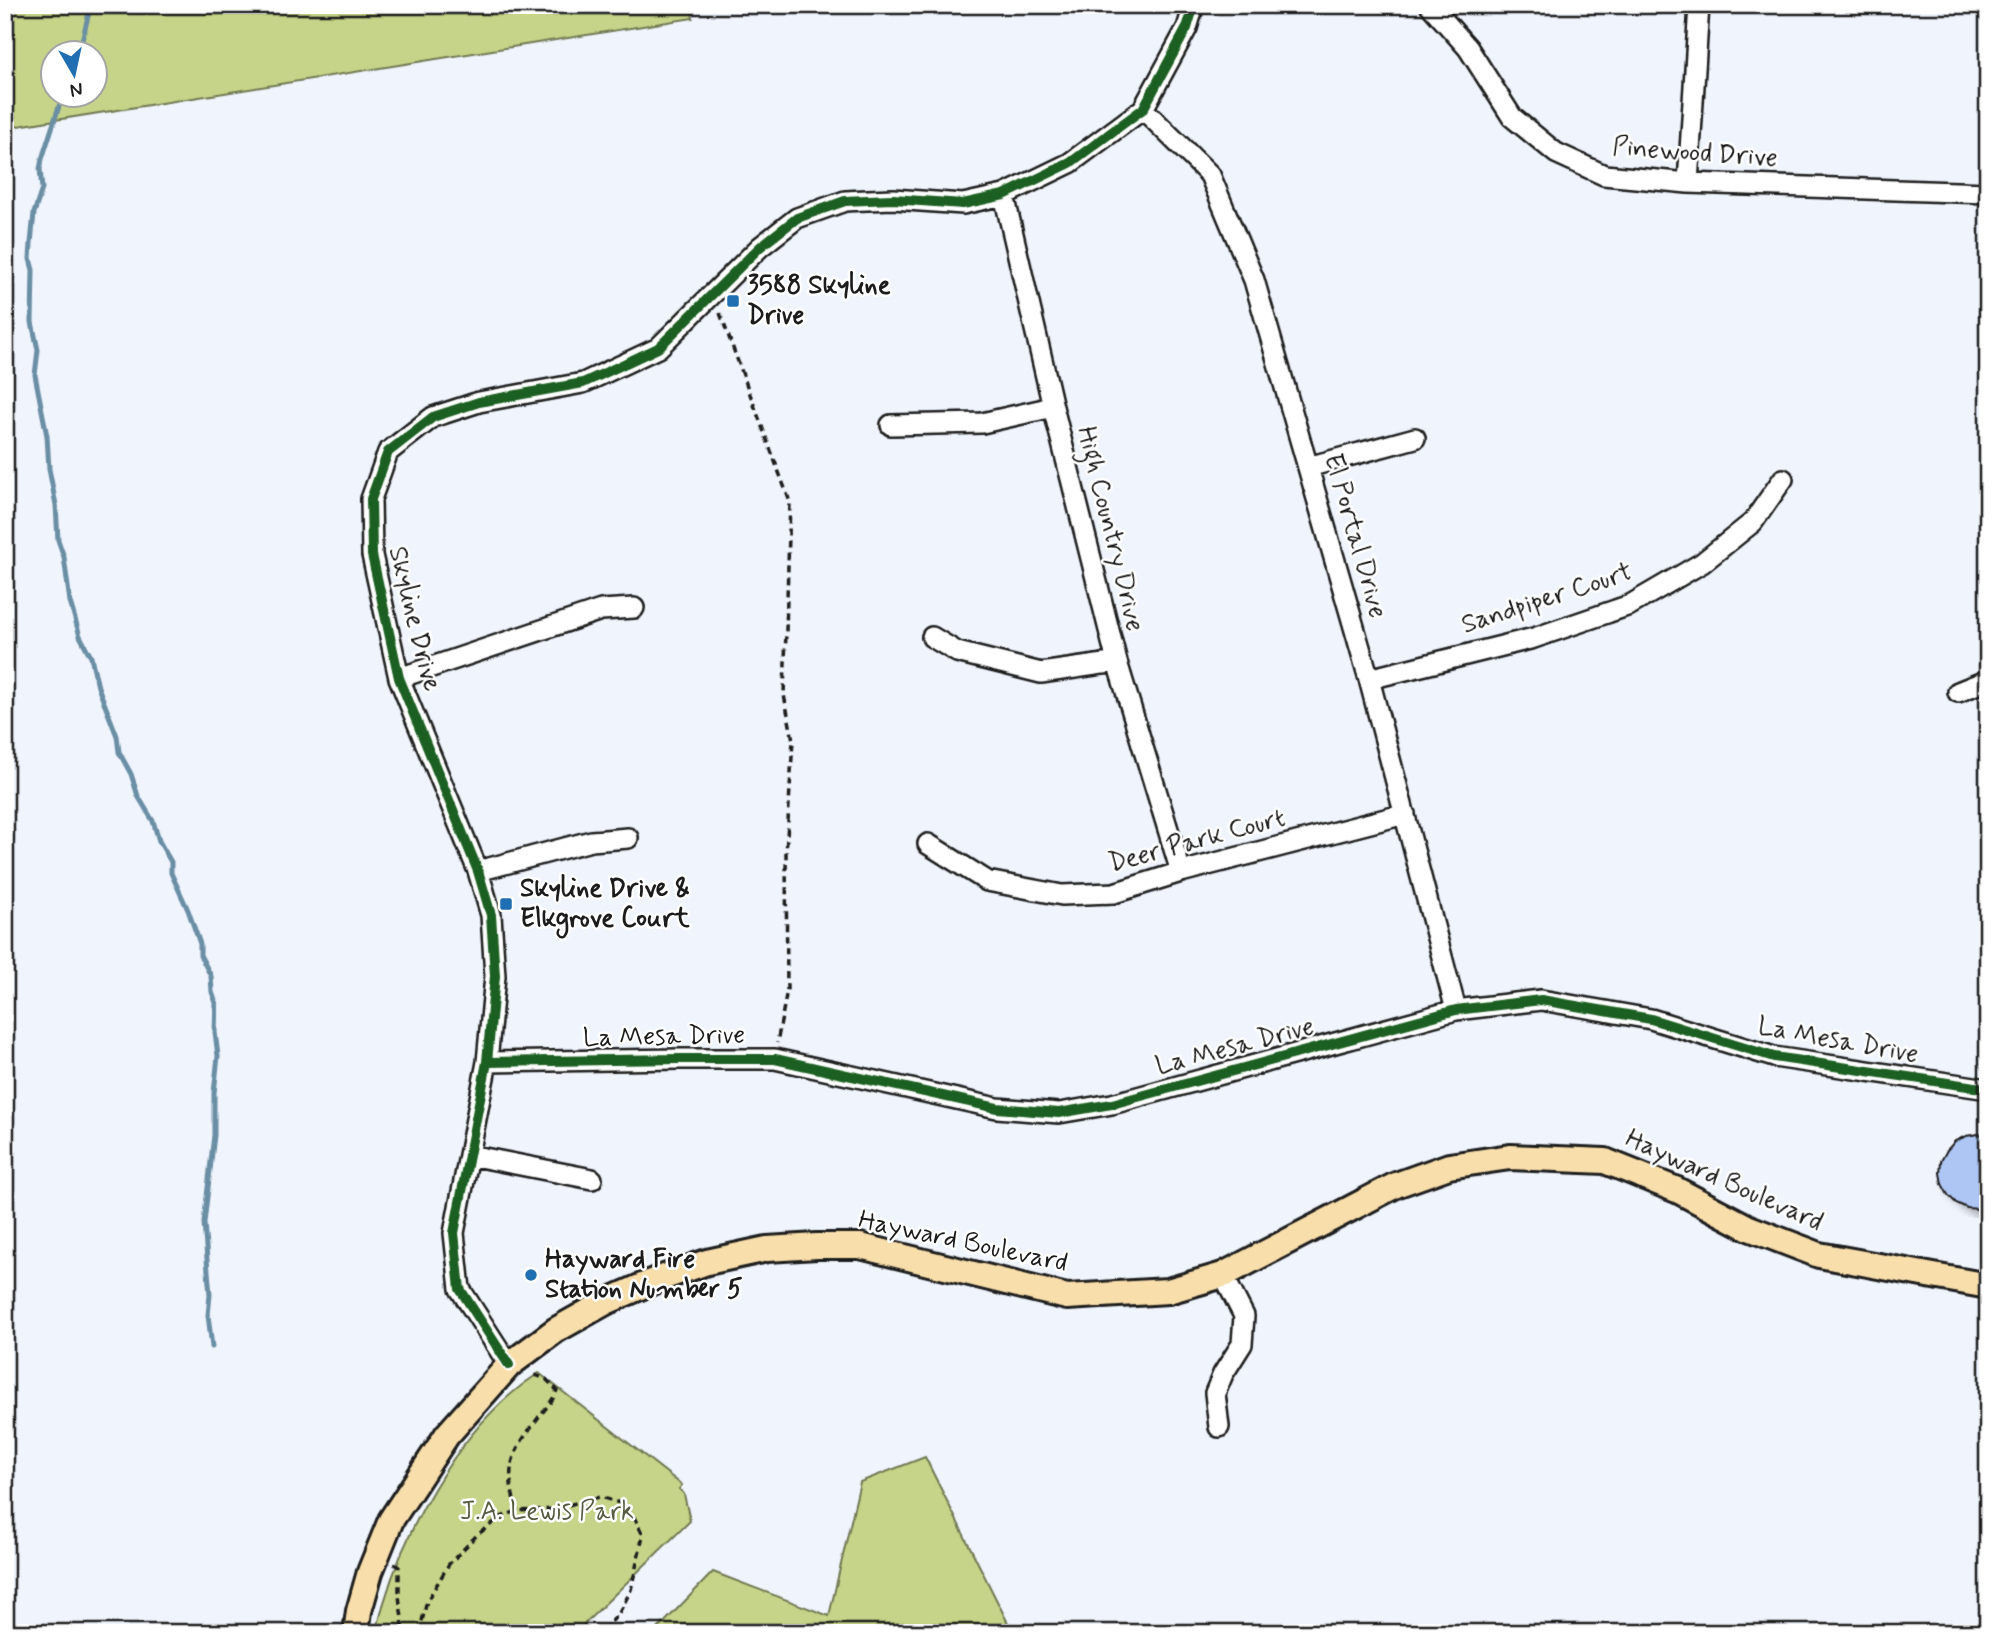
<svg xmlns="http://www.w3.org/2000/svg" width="1993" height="1638" viewBox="0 0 1993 1638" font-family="Mynerve,sans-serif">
  <defs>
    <filter id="shadow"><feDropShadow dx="6" dy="6" stdDeviation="3.5" flood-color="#0004"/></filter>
  </defs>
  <rect width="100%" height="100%" fill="#eff4fd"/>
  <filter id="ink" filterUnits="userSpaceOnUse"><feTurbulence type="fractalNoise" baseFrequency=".0143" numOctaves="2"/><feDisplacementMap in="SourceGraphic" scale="14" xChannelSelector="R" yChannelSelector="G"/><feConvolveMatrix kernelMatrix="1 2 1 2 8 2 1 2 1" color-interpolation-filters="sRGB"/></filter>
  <g filter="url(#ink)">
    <path fill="#c5d488" stroke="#707852" stroke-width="2" fill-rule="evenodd" d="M5,5H691L693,18L5,128ZM52,52H94V94H52Z
      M539,1373L682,1485L679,1489L684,1494L690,1521L575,1633H376C397,1540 457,1426 539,1373Z
      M925,1457L1013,1633H654L713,1572L829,1616L860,1482Z"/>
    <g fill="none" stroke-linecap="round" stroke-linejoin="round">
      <path stroke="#6a8ea4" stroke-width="5" d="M79,52L91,5
        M63,94L42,159L40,169L42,189L34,213L31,243L30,259L33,270L32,322L38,350L35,375L47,436L49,469L56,505L58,540L64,557L70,602L80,636L91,657L98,687L117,736L119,752L131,774L138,796L153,821L159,841L171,862V873L188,910L200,944V955L211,976L212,992L216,1003L215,1032L218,1056L214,1093V1135L204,1223L210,1295L208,1315L212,1347"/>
    </g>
    <path fill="#aec6f4" stroke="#1c1c1c" stroke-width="2" filter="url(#shadow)" d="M1978,1134L1988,1136V1207L1979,1209L1967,1208L1956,1203L1948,1195L1942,1184L1940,1173L1941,1161L1947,1150L1955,1141L1966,1136Z"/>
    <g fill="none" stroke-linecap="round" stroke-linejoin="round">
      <g stroke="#1c1c1c" stroke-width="24">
        <path id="minor" d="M1430,5L1468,48L1512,117L1556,153L1604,175L1688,183L1988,193
          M1143,109L1210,175L1254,280L1369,679L1456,1010
          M1688,183L1699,5
          M1004,195L1053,407L1117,662L1181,872
          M891,425L982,423L1053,407
          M1308,467L1415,438
          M932,637L957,652L1041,673L1117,662
          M399,678L601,610L634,608
          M1369,679L1534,638L1630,605L1702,563L1753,522L1783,479
          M1958,692L1988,680
          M928,844L987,881L1062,895L1114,893L1181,872L1405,814
          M478,871L591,841L628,838
          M487,1062L680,1059H775L997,1108L1059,1113L1112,1104L1456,1010L1541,1000L1651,1019L1774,1057L1988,1089
          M469,1155L592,1179
          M509,1365L460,1289L454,1233L487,1062L495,976L491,915L478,871L399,678L372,555L371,499L388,452L433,417L479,402L583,383L658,348L760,247L797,218L845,201L893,199L963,204L1004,195L1070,163L1143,109L1187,28L1194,5
          M1219,1427L1215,1393L1223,1374L1242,1344L1244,1316L1223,1275"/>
      </g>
      <g stroke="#1c1c1c" stroke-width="30">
        <path id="major" d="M356,1633L359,1611L370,1572L391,1520L447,1435L509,1365L556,1330L606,1302L656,1280L707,1262L767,1249L817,1246H860L1067,1297L1168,1291L1223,1275L1396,1185L1449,1166L1510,1157L1605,1161L1677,1190L1749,1228L1819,1255L1988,1286"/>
      </g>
      <path stroke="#1c1c1c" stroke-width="3.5" stroke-dasharray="7 5" stroke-linecap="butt" d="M720,313L790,502L784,695L793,740L786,853L787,990L777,1043
        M517,1511C504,1467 511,1454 538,1418C545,1409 553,1401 557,1390L546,1379L530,1373
        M394,1564L399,1567V1596L404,1633
        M419,1633L427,1601L449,1564L477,1535L501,1517L517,1511L556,1509L585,1500L600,1497L620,1503L633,1515L643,1535L631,1590L619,1613L602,1633"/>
      <use href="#minor" stroke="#fff" stroke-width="19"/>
      <use href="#major" stroke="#f8deab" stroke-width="24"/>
      <g stroke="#fff" stroke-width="15">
        <path id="cycleway" d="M487,1062L680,1059H775L997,1108L1059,1113L1112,1104L1456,1010L1541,1000L1651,1019L1774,1057L1988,1089
          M509,1365L460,1289L454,1233L487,1062L495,976L491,915L478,871L399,678L372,555L371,499L388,452L433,417L479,402L583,383L658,348L760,247L797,218L845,201L893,199L963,204L1004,195L1070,163L1143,109L1187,28L1194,5"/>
      </g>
      <use href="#cycleway" stroke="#1b5e20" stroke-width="10"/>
    </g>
  </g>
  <g fill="#1f6fb2" stroke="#fff" stroke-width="2.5">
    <rect x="726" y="294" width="14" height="14" rx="3.5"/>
    <rect x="499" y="897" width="14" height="14" rx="3.5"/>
    <circle cx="531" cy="1275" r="7"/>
  </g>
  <g text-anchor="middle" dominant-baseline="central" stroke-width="5" stroke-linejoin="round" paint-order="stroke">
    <g font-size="26" fill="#1c1c1c" stroke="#fff">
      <text transform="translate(1695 153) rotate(4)">Pinewood Drive</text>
      <text transform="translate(1110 529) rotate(76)">High Country Drive</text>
      <text transform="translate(1355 536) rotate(74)">El Portal Drive</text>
      <text transform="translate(1547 599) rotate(-18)">Sandpiper Court</text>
      <text transform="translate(414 619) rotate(76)">Skyline Drive</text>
      <text transform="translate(1197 841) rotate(-15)">Deer Park Court</text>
      <text transform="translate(664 1037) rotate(-1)">La Mesa Drive</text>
      <text transform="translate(1838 1041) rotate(10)">La Mesa Drive</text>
      <text transform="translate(1235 1047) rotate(-15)">La Mesa Drive</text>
      <text transform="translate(1724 1181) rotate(24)">Hayward Boulevard</text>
      <text transform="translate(963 1242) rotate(12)">Hayward Boulevard</text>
    </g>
    <g font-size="26" font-weight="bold" fill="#1c1c1c" stroke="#fff" text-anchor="start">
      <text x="747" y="286">3588 Skyline<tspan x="747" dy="30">Drive</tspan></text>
      <text x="520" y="889">Skyline Drive &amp;<tspan x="520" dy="30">Elkgrove Court</tspan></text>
      <text x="545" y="1260">Hayward Fire<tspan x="545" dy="30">Station Number 5</tspan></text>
    </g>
    <g font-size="26" fill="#575c42" stroke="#fff">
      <text x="547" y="1512">J.A. Lewis Park</text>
    </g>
  </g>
  <rect width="1993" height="1638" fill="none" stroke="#fff" stroke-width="28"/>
  <rect x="14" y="14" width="1965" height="1610" fill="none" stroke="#1c1c1c" stroke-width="2.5" filter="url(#ink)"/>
  <g transform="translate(74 74) rotate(171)"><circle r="33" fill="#ffffff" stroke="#a4a4a4" stroke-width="2"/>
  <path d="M0-5L12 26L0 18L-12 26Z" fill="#1f6fb2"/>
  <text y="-10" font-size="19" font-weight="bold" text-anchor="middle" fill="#1c1c1c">N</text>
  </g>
</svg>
